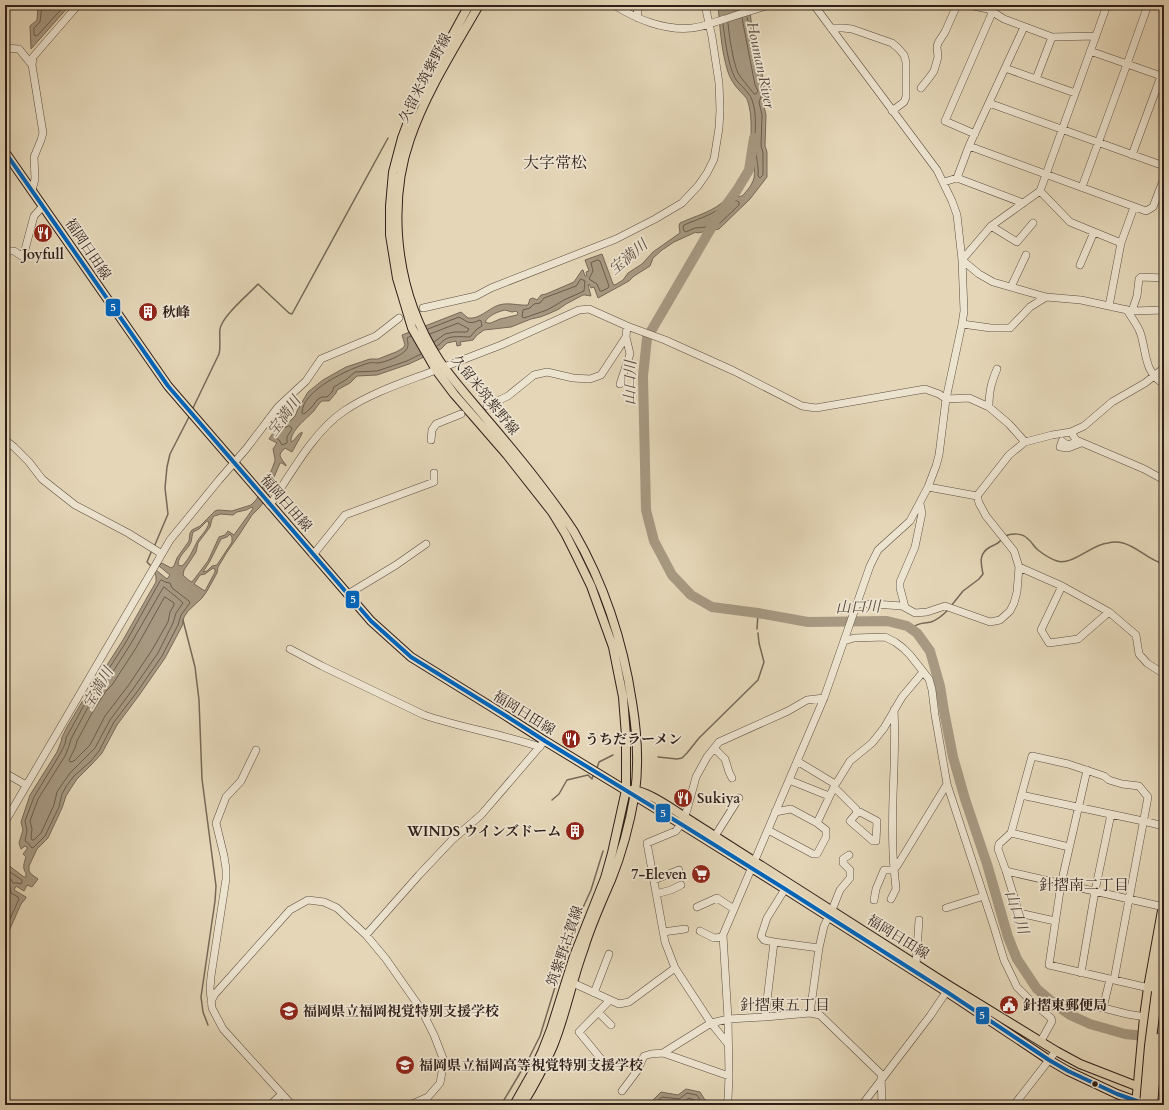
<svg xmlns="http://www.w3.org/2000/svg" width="1169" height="1110" viewBox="0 0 1169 1110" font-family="Cardo,'Noto Serif JP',serif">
  <rect width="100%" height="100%" fill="#e4d6b7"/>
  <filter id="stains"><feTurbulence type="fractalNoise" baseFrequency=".005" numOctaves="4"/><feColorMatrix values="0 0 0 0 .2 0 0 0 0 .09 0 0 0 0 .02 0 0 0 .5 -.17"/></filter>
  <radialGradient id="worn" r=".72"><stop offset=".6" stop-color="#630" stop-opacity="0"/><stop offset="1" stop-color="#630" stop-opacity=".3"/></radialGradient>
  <path fill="#a69881" stroke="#766857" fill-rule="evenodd" d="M37,5H70L31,49L30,26L37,20L38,6Z
    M718,5H749L752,27L764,83L770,87L763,102L766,115L765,146L767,152V177L750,199L719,229L697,233L696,232L674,242L662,250L653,258L650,266L634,276L629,281L598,298L594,287L591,288L589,284L588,285L591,296L585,295H583L566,304L559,309L548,314L540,317L531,319L511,327L484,330L477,335L473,340L460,342L461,345L457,346L456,341L447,343L441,349L409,364L377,375L357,376L350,383L337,390L336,393L329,401C327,401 324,401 322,401C319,403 316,408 314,411C307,418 290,431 291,442C296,440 297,434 302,432V434L292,452L285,448C280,454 278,454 283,461C284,462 285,464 286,465V466L282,463H280L272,482V490L260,507L252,515L239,535L227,552L218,567L217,573L207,591L202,598L188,611L184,617L182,626L165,658L140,694L117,725L102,753L93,763L77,779L71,788L66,796L62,808L48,838L37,849L29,866V871L31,874L38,879L32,887L27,885L24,891L16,886L14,890L26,897V898L21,904L5,940V885L8,882L5,880V875L6,873L5,872V861L12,868L24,877H26V873C22,868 24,863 26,857L23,854L27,849V847L25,846L21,849L19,843L23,830L21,822L30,795L57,752L61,742L62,737L67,727L95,680L100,676L123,640L149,594L156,582V577L155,572L156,570L167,579L170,575L159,566L162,563L171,568L174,566L177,558L189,541L190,533L192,530L200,526L215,511L218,510L232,511L251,505L256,500L261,492L264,482L270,474L275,461V459L273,449L277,443L269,439L277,427L288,423L295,416L298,409L308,392L323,380L346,367L370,359H378L396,352L403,348L405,345L402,335L461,312L468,318C479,320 489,308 499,305C509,302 519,306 528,305L530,299L533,298L537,300L541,295L546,294L574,282L582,270H583L585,276H587L586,272L589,271L585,260L602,254L613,284L615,285L623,280L628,273L642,264L653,252L677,235L680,233L679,226L680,223C697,215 714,212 727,198L742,196C747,191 752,185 754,178C756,166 751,154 751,142C751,129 752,115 748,102C747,97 742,94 739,90C734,85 730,78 728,72C721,50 720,27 718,5ZM505,310L512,312L516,311L518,313L517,315L500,319L491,323H488L485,322C489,315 497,312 505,310ZM252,507L253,508L252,510L234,535L228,531L225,535L219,537L208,561L192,582C189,581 185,577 183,575L184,570L196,552L198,543L210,527L212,519L214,516L221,514L233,515L237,512L246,510ZM207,521L209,522C208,531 199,536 196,544C191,553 190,558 182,566L178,565C178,555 188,550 191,542C192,538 192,535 193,532L199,529ZM230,534L232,537V542L217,565L212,566L207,571L203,572L210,561L221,539L227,537ZM213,568L215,569V572L205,591L194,584L200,575L205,574Z
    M686,1089L700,1092L705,1100L722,1103L721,1105H648L661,1092L678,1095Z"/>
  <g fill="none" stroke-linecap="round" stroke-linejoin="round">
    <path stroke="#6a5c4d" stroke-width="1" d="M42,5L40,22L34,28V35L36,36L38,35L65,5
      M728,23C729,35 733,62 738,73C743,81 749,87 754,94H756L758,91L755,85L742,18
      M723,24C725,39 728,65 735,78C740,86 749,91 752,100C757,113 755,129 755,142C755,154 759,165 758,176L760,178L763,175V153L761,146L762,115L759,102L764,89L760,84L747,17
      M737,201L739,202V205L717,226L695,228L686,232L684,231L683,227L684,225C700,218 716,214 728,202Z
      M598,260L600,261L609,286L608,288L602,291H600L597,284L589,279L593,271L591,263Z
      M581,279L585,281L584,291L564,300L556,305L547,310L524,318L522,317L523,310L530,308L534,304L540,303L544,298L576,286Z
      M428,329L459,317C468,322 469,325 480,320L481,321L482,326L477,329L470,337C462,337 451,335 444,340C441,342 440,345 437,346
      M430,334L458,323L469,329L467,332H455L445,334L434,342
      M411,336L407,338C408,343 409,346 406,350C401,356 386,362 378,363C375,363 372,362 369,363C350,368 302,390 302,413L304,414L311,408L318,399L322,397H327L332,392L334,387L347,379L355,372L377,371L407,361L421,354
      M289,426L291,427L292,429L287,437V443L282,445L279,440L276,438L275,436L280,430Z
      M162,580L165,582L170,583L172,588L189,601L190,603L181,615L178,625L162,656L137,692L114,722L99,751L91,761L74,776L67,785L62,794L59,807L45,836L34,847L32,848L29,844L25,841L27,830L25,821L34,797L60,754L65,744L66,738L83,707L98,683L103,678L126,642L160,581Z
      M164,587C169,591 178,598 183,603L176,613L173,623L158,653L133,689L110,720L95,748L70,773L63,783L57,792L54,805L41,833L34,840H32L31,838L32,829L30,821L38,799L65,756L69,746L71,739L87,709L101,687L107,681L130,645Z
      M165,597L174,603V605L170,612L168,622L152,650L128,686L105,716L90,745L74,761L70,762L69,760L75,748L77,741L92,713L106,691L112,685L136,648Z
      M5,866L10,872L22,880V882L21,884L17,883H13L10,878L5,877
      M5,887H10L11,893L18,897L19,899L5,930
      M653,1105L662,1097L679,1099L687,1093L697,1095L702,1103L708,1105
      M660,1105L664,1102L680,1104L689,1098L694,1100L697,1105"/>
    <path stroke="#766857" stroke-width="1.5" d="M192,410L219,354C221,346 219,337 220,329C222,316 249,294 258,284L289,313L292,314L388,138
      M1005,536C1012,533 1023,533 1028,539C1032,542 1034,547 1038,550C1043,554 1051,559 1057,561C1072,566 1092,544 1108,543C1112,542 1119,542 1123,543C1138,547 1148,560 1164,564
      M154,547L168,514L165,488L167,467L170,454L190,415
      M152,550L147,562L152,567
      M951,606L963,591L979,579L983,574C981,563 978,554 990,547C994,545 998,544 1001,540
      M183,620L195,667L199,700L202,779L216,886L215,901L201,997L203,1012L208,1025
      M912,628C919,622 923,624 931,622C937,620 943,615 948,610
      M757,629L758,613
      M658,757L677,759L682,758L687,753L699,738L758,680L764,662L759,643L758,633
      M597,768L599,762L613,755
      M552,800L559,794L567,780L588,775L592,779L594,773
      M501,1105L529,1058L540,1036L567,948L580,914L591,890L603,851"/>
    <path stroke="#a69881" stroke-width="10" d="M754,138L749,170L737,190L717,218L647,338L643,376L646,510L654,541L672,575L691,595L712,607L758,613L808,622L887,621L907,626L917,633L930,651L940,686L944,711L953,757L965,799L987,864L1008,937L1017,959L1037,989L1056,1005L1070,1015L1090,1024L1125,1034L1164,1038"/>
    <g stroke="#5c4d40" stroke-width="8">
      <path id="minor" d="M614,5C636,19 665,31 692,28C703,27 714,22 725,19C739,14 754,10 769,5
        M637,5L638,18
        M968,5L988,9L1004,19L1052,37L1096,36
        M1107,5L1040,191L991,226L962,260L979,274L993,282L1046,297L1081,300L1132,311L1164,310
        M831,28H843L852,29L892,43L898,48L904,55L906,62V97L904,102L892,111
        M5,48L19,49L32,65
        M1090,51L1164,77
        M1005,68L1075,93
        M1036,79L1052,37
        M921,88L929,78L934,71L938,57L937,47L938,43L945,32L957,5
        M989,103L1164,166
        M975,134L945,121L992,13
        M969,146L1146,211L1153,207L1164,178
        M1132,155L1164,68
        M957,178L1023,203
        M944,182L957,178L969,146L1024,27
        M1082,187L1127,64L1148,5
        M32,190L35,179L34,157L41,140L43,133L32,65L33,57L78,5
        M1040,191L1070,222L1121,243
        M991,226L1017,242L1033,223
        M5,251H14L23,257L34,216L43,206
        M1080,265L1094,232
        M1011,287L1026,255
        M1109,306L1121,243L1134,207
        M423,308L476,296L491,288L616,239L655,219L682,203L698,186L707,173L714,159L719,128L720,110L719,83L712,37L705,5
        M1127,310C1131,317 1137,324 1140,332C1147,351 1143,372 1164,384
        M1132,311L1137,296L1139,279L1141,277L1164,278
        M962,324L991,328H1010L1030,307L1046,297
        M444,367L501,345L579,310L589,309L627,326L665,340L734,371L802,406L816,408L925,389L939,394L946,399L969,398L989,407L1009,424L1025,442
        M620,384L630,354L626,337L627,326
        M487,406L508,396L534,375L547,372L573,378L590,379L601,375L626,337
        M989,407C989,392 991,383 997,369
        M1071,432L1076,440L1144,469L1164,480
        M5,440L14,447L29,462L42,479L75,505L128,533L162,554
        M431,440L432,430L436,424L461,414
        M1077,441C1071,444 1068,447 1062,441L1060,447L1068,448L1081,443
        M928,487L977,496
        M270,505C290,475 314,431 344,411C372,392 405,382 436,370
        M313,555L345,515L434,482V473
        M1019,567L1062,586L1109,612L1136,635L1139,654L1147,663L1164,674
        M1062,586L1041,630L1049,643L1078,639L1109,612
        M348,594L396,565L426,544
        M857,604H874L902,606L915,613L927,612L945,606L990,622L1000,620L1010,611L1014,603L1017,592L1019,567L1014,551L986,516L979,503L977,496L1009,455L1025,442L1052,435L1071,432L1084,426L1112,402L1145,383L1164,368
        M905,607L900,588V582L915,547L922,513L920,504
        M844,641L854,638L885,637L895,642L903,648L910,655L929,679L932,690L935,715L947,784L994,927L1004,960L1017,987L1032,1002L1051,1018L1052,1021L1041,1041
        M290,649L322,666L424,715C462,728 502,734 540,747
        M894,710C897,763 889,815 894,868L897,866L947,784
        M714,748L725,759L729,772L732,778
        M256,750L241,781L226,797L216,823L224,856L226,869V879L211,976L210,989L212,1008L223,1029L292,1105
        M797,761L835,784
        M1087,770L1061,884L1049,965L1149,988
        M5,773L26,785
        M789,780L829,796
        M834,787L856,809L857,813
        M1021,795L1143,821L1164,826
        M775,812L791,809L817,823L834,787L850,761L872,743L884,728L902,697L923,672
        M860,812L877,821L876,841H873L850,821L857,813Z
        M5,822L170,540L219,480L246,449L278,407L306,381L321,359L376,336L399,318
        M768,830L813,854H817L826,837V830L817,823
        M1011,833L1069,847
        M715,836L739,798
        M1006,871L1164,907
        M654,880L679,870
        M785,889L767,918L761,936L764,940L774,942L819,948
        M656,894L671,890L681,885
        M874,900L876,889L884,870H892L894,868L896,889L891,899
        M697,907L717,898L734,909
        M946,908L984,896
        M1055,921L1019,913L1006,871L998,849L999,844L1011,833L1032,756L1068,764L1104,776L1109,780L1122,784L1139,786L1148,797L1114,980
        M700,931L714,938L723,937
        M663,932L685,929
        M366,935L419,875L452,840L481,815L542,744
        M914,969L916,964L919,920
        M1081,973L1095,891L1111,814
        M573,983L619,1004L629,1002L675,968
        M594,993L609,954
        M211,1001L215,994L290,910L308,900L324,902L337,908L366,935L386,959L421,1009L434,1035L444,1061L440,1083L428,1097L410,1105
        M1080,1002L1127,1014L1164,1020
        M1103,1008L1110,979
        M598,1012L611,1025
        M810,1013L819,948L824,926L832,910L840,890L850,878V870L843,863V859L849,855
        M765,1017L774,942
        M728,1044L711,1023L675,968L665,942L647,843L676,831L681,824L687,810L696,777L707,757L719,742L788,711L807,700L824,698
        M663,1053L729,1076
        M606,1065L579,1032L610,1000
        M622,1091L637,1071L644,1056L651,1054L663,1053L711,1023L728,1019L765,1017L810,1013L820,1015L881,1074L882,1105
        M270,1105L282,1094
        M726,1105L728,1099L729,1076L728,1019L723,935L824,698L870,566L878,550L910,521L928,487L936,466L939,455L946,399L962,324L964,311L962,260L957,215L952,201L937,170L831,28L814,5
        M862,1105L930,1016L949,988
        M1014,1105L1056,1051"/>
    </g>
    <g stroke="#2f1f19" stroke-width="10">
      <path id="major" d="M469,5L414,106L402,138L393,172L390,206V235L397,278L412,328L436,370L454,394L507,455L552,512L566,535L577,557L591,586L613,647L623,697L626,736V790L612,853L605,878L574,956L551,1029L542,1052L531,1075L514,1105
        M479,5C454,49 426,92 410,139C399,170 396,203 398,235C401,279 415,323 439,360C449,375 461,389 473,403C494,428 515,452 535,478C548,495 562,513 574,532C604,584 623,642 632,702C637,732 639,763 635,793C630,822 622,853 611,880C601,903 591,925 584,948C572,980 566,1014 553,1046C544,1067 534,1086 522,1105
        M5,152L168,386L371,621L411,657L503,714L545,741L681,824L785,889L947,992L1049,1060L1068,1071L1117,1094L1142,1103
        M631,790C646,790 671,808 685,817L950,986L1056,1051L1080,1064L1139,1087L1144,1090"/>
    </g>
    <g stroke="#2f1f19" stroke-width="12">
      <path id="highway" d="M1157,992L1164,949
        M1137,1105L1145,1017L1149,988L1164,905
        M1161,1105L1164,1058"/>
    </g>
    <use href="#minor" stroke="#ede4d0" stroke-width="7"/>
    <use href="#major" stroke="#e4d6b7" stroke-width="8"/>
    <use href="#highway" stroke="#e4d6b7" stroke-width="10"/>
    <g stroke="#2f1f19" stroke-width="12" stroke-linecap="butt">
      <path id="highway-bridge" d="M1145,1105L1150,1046L1157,992
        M1152,1105L1158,1039"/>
    </g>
    <use href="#highway-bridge" stroke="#e4d6b7" stroke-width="10"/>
    <g stroke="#ede4d0" stroke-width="7">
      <path id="bus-1" d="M5,152L168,386L371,621L411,657L503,714L545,741L681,824L785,889L947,992L1049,1060L1068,1071L1117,1094L1148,1105"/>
    </g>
    <use href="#bus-1" stroke="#0065bd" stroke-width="4"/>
  </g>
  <defs>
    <g id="restaurant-disc" transform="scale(1)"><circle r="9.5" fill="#8f2418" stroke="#ede4d0"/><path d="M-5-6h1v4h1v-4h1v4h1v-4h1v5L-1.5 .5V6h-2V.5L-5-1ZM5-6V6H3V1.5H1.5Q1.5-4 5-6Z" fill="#fff"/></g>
    <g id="building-disc" transform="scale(1)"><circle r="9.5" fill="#8f2418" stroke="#ede4d0"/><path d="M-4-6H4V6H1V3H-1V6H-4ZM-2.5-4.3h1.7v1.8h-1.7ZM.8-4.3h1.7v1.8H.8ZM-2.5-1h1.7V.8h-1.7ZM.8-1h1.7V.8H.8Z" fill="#fff"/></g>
    <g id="supermarket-disc" transform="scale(1)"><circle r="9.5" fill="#8f2418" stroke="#ede4d0"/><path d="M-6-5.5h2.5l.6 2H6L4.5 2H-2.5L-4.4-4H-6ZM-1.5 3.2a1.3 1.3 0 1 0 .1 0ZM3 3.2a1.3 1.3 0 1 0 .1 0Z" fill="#fff"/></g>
    <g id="civic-disc" transform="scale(1)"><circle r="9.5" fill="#8f2418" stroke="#ede4d0"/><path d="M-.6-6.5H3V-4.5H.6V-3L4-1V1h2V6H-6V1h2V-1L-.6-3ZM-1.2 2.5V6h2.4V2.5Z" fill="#fff"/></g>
    <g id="school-disc" transform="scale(1)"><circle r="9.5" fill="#8f2418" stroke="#ede4d0"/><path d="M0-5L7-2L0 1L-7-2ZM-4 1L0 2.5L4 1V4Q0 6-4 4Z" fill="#fff"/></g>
  </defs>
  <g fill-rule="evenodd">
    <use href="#restaurant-disc" x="43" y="233"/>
    <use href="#building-disc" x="148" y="312"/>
    <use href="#restaurant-disc" x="571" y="739"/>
    <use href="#restaurant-disc" x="683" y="798"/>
    <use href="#building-disc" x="575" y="831"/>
    <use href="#supermarket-disc" x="701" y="874"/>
    <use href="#civic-disc" x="1009" y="1005"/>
    <use href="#school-disc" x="289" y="1011"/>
    <use href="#school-disc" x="405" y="1065"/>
  </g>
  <circle fill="#2f1f19" stroke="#ede4d0" stroke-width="1.5" cx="1095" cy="1084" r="3.5"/>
  <g text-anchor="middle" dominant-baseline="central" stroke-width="3.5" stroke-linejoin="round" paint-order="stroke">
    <g font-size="14" fill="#2f1f19" stroke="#ede4d0">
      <text transform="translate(425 78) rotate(-63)">久留米筑紫野線</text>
      <text transform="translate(88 249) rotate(56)">福岡日田線</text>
      <text transform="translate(485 395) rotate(51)">久留米筑紫野線</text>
      <text transform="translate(286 503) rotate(49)">福岡日田線</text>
      <text transform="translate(524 713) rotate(32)">福岡日田線</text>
      <text transform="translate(898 937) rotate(32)">福岡日田線</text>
      <text transform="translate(565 946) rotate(-71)">筑紫野古賀線</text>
    </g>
    <g font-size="14" font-weight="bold" fill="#2f1f19" stroke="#ede4d0" text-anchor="start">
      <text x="43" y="254" text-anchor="middle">Joyfull</text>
      <text x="162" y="312">秋峰</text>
      <text x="585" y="739">うちだラーメン</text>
      <text x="697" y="798">Sukiya</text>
      <text x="561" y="831" text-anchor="end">WINDS ウインズドーム</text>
      <text x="687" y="874" text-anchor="end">7-Eleven</text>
      <text x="1023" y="1005">針摺東郵便局</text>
      <text x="303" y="1011">福岡県立福岡視覚特別支援学校</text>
      <text x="419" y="1065">福岡県立福岡高等視覚特別支援学校</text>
    </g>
    <g font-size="15" font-style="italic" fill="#59493d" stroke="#ede4d0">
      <text transform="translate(761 65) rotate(78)">Houman River</text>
      <text transform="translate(628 257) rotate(-40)">宝満川</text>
      <text transform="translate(630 383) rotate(-89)">山口川</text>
      <text transform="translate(284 416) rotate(-54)">宝満川</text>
      <text transform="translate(858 607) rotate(-1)">山口川</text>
      <text transform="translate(98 688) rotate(-60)">宝満川</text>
      <text transform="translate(1017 912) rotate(72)">山口川</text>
    </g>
    <g font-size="15" fill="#2f1f19" stroke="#ede4d0">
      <text x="1084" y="885">針摺南二丁目</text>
      <text x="785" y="1005">針摺東五丁目</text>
    </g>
    <g font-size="16" fill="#2f1f19" stroke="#ede4d0">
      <text x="555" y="163">大字常松</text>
    </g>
  </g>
  <g stroke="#ede4d0" stroke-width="1.5">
    <rect x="105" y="298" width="16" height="19" rx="4" fill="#0065bd"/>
    <rect x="345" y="590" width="15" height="19" rx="4" fill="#0065bd"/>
    <rect x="655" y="803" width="16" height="20" rx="4" fill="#0065bd"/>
    <rect x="975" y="1006" width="15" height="19" rx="4" fill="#0065bd"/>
  </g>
  <g font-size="11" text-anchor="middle" font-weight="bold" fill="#fff">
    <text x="113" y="311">5</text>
    <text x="353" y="603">5</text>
    <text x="663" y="817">5</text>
    <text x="982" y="1019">5</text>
  </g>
  <rect width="1169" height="1110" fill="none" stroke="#e4d6b7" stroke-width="20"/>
  <rect x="6" y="6" width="1157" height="1098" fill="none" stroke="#2f1f19" stroke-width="2"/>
  <rect x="10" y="10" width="1149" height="1090" fill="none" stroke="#2f1f19"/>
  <rect width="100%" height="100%" filter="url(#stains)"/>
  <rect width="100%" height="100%" fill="url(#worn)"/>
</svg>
